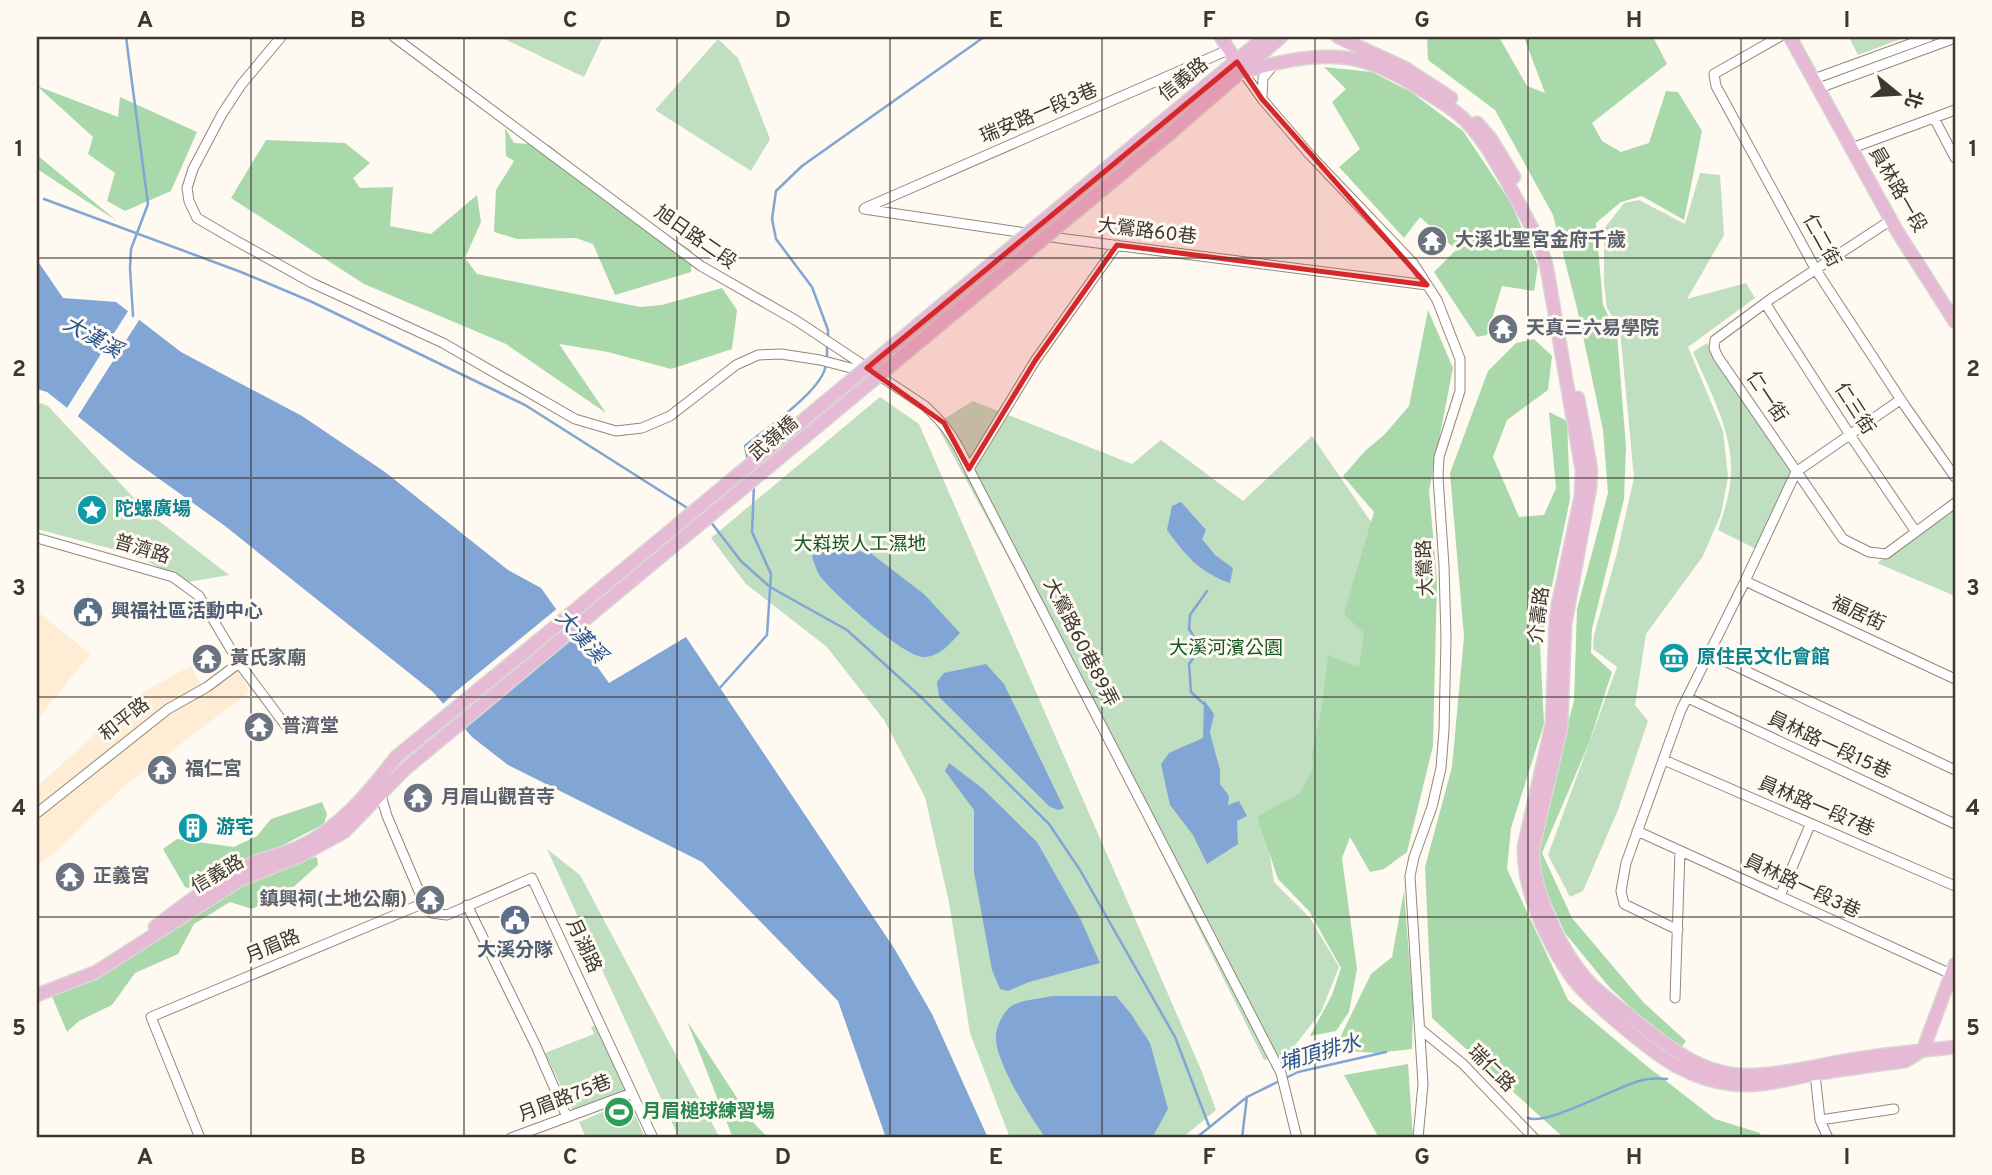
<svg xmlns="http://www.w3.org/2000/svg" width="1992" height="1175" viewBox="0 0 1992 1175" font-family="Overpass,'Noto Sans TC',sans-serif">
  <rect width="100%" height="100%" fill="#fef9f1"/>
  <path fill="#feedd4" d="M37,611L90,654L37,720Z
    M191,666L205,692L238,670L250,692L122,788L56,851L37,866V787L139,694Z"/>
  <path fill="#bfdfc0" d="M500,37H603L584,77Z
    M1849,37H1906L1858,55Z
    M718,39L738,58L770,139L751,171L655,110Z
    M1700,173L1720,175L1724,235L1687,299L1746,283L1755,298L1688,347L1723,431L1728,477L1721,514L1703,556L1646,634L1635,705L1648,721L1618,810L1583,891L1570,897L1548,855L1617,667L1593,649L1594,635L1617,553L1634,478L1620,329L1607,308L1604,284V229L1624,203L1639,200L1685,224Z
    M1707,343L1795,472L1758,550L1718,530C1724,512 1731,491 1731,471C1732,430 1709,389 1693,352Z
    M880,397L919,424L1202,1072L1216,1110L1182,1138H1010L970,1033L949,902L925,797L884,720L827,647L746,584L711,538Z
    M973,401L1132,464L1161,440L1243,501L1312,436L1391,551L1323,812L1266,831L1274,882L1310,918L1339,967L1321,1012L1289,1053L1264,1060L1087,704L936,424Z
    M37,402L48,406L146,511L229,575L188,582L135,555L37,529Z
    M1955,509V596L1877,563Z
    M547,849L580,875L720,1138H679Z
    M599,1024L631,1092L575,1115L545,1053L594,1034L591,1027Z
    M629,1101L645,1138H586L579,1122Z"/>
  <path fill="#a9d9ab" d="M1427,37H1499L1527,86L1545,93L1524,37H1653L1667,64L1592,123L1602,141L1621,152L1649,143L1666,91L1678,92L1702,131L1684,220L1642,196L1621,202L1596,223L1603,305L1617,334L1626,447L1624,499L1592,629L1591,653L1612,672L1589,743L1542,853L1572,918L1644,1003L1686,1041L1681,1048L1652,1027L1610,988L1565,933L1535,868L1533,855L1574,701L1577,609L1608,493L1603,430L1577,308L1553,215L1495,110L1428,60Z
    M1324,67L1372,72L1411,92L1463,131L1511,203L1538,266L1534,291L1502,286L1487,335L1477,337L1434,272L1456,250L1420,217L1404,238L1339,167L1360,149L1332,102L1346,89Z
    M37,86L118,117L120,97L197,132L171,191L125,211L107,201L115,173L88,154L93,137Z
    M505,128L514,143L549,145L626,207L692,251L691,272L615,295L593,244L576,238L517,239L494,232L496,190L514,161L506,156Z
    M266,140L345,143L370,163L353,178L360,188L393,187L390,226L431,234L477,195L481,222L465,258L477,274L640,307L662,305L722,288L737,310L732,349L671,369L608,352L559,344L606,413L506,344L364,284L231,198Z
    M37,155L117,221L37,169Z
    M1428,310L1453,368L1429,491L1437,579L1433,746L1407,852L1384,869L1370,872L1350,837L1342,858L1357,969L1349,1012L1336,1031L1310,1036L1332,995L1341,968L1309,911L1278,879L1257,817L1300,793L1313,768L1312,753L1322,706L1328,655L1359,667L1364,633L1344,614L1374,512L1343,476L1365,451L1384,435L1409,406Z
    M1534,339L1552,356L1548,390L1507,420L1493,457L1519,517L1544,515L1556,488L1549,412L1567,421L1570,499L1540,644L1544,724L1511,828L1507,869L1568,1000L1648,1067L1715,1119L1760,1133L1761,1138H1564L1432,1018L1425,867L1452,767L1464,637L1450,473L1488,371L1516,343Z
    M322,802L327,814L324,824L196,890L185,887L163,849L177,839L234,847L257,836L271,819Z
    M317,857L318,865L289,891L252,909L230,902L194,924L178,954L135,973L112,1005L79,1021L67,1032L51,994L245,883L300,860Z
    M1404,891L1413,1007L1412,1049L1377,1053L1334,1050L1371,974L1392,957Z
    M687,1021L752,1121L768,1138H733Z
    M1408,1064L1413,1138H1379L1344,1075Z"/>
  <path fill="#81a5d5" d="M37,260L63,298L116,302L181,352L302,416L385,472L508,570L541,588L609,683L686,637L894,948L932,1014L988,1138H886L838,1001L702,862L508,765L472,737L433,692L225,526L133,460L47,392L37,389Z
    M1181,502L1206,530L1202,539L1215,555L1233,568L1230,583C1199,572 1186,556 1167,530L1172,506Z
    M825,549L869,552L924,594L960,633C950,643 941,656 925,657C905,659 833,593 820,576C816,570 814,562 812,556Z
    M986,664L1004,684L1064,808L1059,810L1050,807L939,697L937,682L944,673Z
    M1204,700L1214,714L1210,733L1220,770V784L1229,796L1228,805L1239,801L1247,816L1237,821L1238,844L1207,864L1193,835L1170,805L1161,764L1169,753L1203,738Z
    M949,763L982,788L1037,842L1080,918L1100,963L1029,982L1008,991L1000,989L992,970L974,872V810L945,771Z
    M1052,996H1116L1131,1014L1150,1043L1168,1109L1152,1138H1046C1031,1119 994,1059 996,1036C996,1027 1003,1013 1010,1007C1019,1000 1040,999 1052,996Z"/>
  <path fill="#fef9f1" d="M130,308L141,317L76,419L65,411Z
    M559,607L577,632L460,728L441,706L454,693Z"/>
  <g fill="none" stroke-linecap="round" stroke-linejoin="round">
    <path stroke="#81a5d5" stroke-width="2.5" d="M126,37L148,204L131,249L130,268L133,316
      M44,199L241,272L310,301L525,405L689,509
      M828,337V330L812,287L776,239L772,219L776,191L802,166L984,37
      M827,358V343
      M748,461L745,446C765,429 824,390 826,364
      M710,521L741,561L770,587L847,630L924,700L1049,824L1080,870L1175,1037L1209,1126
      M718,690L767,635L771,574L752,532L754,485
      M1204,704L1191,692L1189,664L1199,650L1196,640L1189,629L1190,615L1207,591
      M1528,1118C1547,1126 1616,1087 1639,1081C1648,1078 1657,1078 1667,1079
      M1196,1138L1247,1097L1298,1072L1386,1052
      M1242,1138L1247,1097"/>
    <g stroke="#948878" stroke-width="11">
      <path id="minor" d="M281,37L241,85L222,114L193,169L187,188L189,201L197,218L233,239L312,283L443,343L575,419L616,431L642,428L670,416L736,365L758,355L781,354L820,360L874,374
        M394,37L701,266L797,321L925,406C947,426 957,442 969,469
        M1779,37L1714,74L1716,86L1816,270L1905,406L1955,477
        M1243,72L1262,99L1310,155L1413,263L1437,300L1460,359V391L1439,457L1438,477L1444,566L1446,638L1444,730L1441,768L1432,807L1414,857L1410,876L1423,1084L1418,1138
        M1814,79L1929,37
        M1819,88L1955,38
        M1262,97L1263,78L1275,63
        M1934,118L1955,158
        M1852,148L1955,110
        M865,208L1228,50
        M864,209L1066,239L1427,285
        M1891,220L1772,298L1715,340L1714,348L1718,357L1843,539L1869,552L1886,554L1955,503
        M1117,245L1035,361L969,469L1281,1073L1297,1138
        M1765,303L1850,435L1916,532
        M37,538L173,577L199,596L239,663L289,730
        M1745,581L1955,679
        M1710,654L1955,770
        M1688,698L1955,824
        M1664,760L1955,886
        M37,813L168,709L207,687L239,663
        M1637,831L1951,974
        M1780,896L1810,825
        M424,903L432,913L447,915L532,878L653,1138
        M467,905L536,1046L567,1117
        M1678,930L1624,904L1621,891L1626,863L1681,710L1745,581L1796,472L1900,400
        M1675,998L1680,851
        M1420,1029L1463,1064L1534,1138
        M1815,1074L1820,1120L1828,1138
        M1820,1120L1894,1109
        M200,1138L151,1017L424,903L387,816L380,792
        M511,1138L632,1093"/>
    </g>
    <g stroke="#d8d7d6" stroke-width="15">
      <path id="major" d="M1221,37L1241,69
        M1338,37L1405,68L1451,98
        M1790,37L1897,231L1955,322
        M1243,72C1278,62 1317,52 1353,59C1374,63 1394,73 1412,84C1427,93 1443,102 1457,113C1481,133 1497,164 1512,191C1526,217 1541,241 1547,269L1582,471L1581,496L1556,614L1552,724L1524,846C1523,892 1545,937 1570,975C1586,998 1655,1056 1680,1068C1695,1076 1713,1082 1730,1084C1758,1088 1788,1079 1815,1074C1845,1069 1875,1065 1905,1061L1923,1050
        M1477,123L1491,139L1514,177
        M1158,125L1265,37
        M1168,135L1281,37
        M1578,398L1591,469L1590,488L1565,625L1561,728L1533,848C1531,885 1556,940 1579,970C1590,986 1606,997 1621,1009C1658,1038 1695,1074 1745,1075C1782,1075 1819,1065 1855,1059C1889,1053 1922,1051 1955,1047
        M155,927C183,906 212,883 243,867C261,858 281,855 299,847C339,829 370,791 396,757
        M37,995L96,972L240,880L300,856L344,832L404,770
        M1923,1050L1955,964"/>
    </g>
    <use href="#minor" stroke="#fff" stroke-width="9"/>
    <use href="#major" stroke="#e6bad4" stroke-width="12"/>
    <g stroke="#d8d7d6" stroke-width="15" stroke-linecap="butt">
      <path id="major-bridge" d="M396,757L545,635L1158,125
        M404,770L1168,135"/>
    </g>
    <use href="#major-bridge" stroke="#e6bad4" stroke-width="12"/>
  </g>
  <path fill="#d62828" fill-opacity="0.2" stroke="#d62828" stroke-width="5" stroke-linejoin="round" d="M1237,62L1262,99L1427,285L1117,245L1035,361L969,469L944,423L867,368Z"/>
  <path fill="none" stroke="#3d3730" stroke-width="2" stroke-opacity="0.55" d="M251,37V1138M464,37V1138M677,37V1138M890,37V1138M1102,37V1138M1315,37V1138M1528,37V1138M1741,37V1138M37,258H1955M37,478H1955M37,697H1955M37,917H1955"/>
  <defs>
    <g id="temple-disc" transform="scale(1.575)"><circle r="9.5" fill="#6b7280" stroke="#fef9f1"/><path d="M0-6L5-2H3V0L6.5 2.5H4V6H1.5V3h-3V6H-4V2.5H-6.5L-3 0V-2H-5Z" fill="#fff"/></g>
    <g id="sight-disc" transform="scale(1.575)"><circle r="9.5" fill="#0f9aa8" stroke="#fef9f1"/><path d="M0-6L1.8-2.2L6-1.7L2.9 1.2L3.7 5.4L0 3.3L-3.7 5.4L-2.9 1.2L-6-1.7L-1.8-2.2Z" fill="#fff"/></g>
    <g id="civic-disc" transform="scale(1.575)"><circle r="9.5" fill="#5c6f8a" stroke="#fef9f1"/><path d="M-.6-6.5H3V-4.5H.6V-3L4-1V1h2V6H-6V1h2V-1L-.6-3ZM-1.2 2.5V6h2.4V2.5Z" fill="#fff"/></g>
    <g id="museum-disc" transform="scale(1.575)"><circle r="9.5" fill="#0f9aa8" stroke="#fef9f1"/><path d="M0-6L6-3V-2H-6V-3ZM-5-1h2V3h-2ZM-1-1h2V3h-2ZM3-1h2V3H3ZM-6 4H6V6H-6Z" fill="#fff"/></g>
    <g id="building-disc" transform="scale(1.575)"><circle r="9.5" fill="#0f9aa8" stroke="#fef9f1"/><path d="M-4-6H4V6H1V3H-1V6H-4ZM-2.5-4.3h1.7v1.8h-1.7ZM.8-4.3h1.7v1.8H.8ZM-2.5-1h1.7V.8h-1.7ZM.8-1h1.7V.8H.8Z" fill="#fff"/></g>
    <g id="stadium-disc" transform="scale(1.575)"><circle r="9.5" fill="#2e9e5b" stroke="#fef9f1"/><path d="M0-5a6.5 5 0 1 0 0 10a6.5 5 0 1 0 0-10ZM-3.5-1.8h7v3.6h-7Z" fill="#fff"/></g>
  </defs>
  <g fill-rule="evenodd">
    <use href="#temple-disc" x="1432" y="241"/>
    <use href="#temple-disc" x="1503" y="329"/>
    <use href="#sight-disc" x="92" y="510"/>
    <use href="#civic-disc" x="88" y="612"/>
    <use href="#museum-disc" x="1674" y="658"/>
    <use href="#temple-disc" x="207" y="659"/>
    <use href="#temple-disc" x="259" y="727"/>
    <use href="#temple-disc" x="162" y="770"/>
    <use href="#temple-disc" x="418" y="798"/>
    <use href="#building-disc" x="193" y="828"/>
    <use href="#temple-disc" x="70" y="877"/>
    <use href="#temple-disc" x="430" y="900"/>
    <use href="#civic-disc" x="515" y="920"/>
    <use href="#stadium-disc" x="619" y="1112"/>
  </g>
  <g text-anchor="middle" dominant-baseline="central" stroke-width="6" stroke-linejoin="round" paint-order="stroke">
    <g font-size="19" fill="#3d3730" stroke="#fef9f1">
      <text transform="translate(1184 80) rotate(-39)">信義路</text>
      <text transform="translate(1039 114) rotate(-23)">瑞安路一段3巷</text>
      <text transform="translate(1897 190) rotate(60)">員林路一段</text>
      <text transform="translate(1147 232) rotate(7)">大鶯路60巷</text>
      <text transform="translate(695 238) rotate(35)">旭日路二段</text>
      <text transform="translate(1821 241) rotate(61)">仁二街</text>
      <text transform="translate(1766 397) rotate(56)">仁一街</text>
      <text transform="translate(1854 409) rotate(57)">仁三街</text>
      <text transform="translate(774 439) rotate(-40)">武嶺橋</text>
      <text transform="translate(142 550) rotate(17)">普濟路</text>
      <text transform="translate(1426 568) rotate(-93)">大鶯路</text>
      <text transform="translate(1858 614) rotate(25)">福居街</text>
      <text transform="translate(1540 615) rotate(-83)">介壽路</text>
      <text transform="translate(1080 643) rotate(63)">大鶯路60巷89弄</text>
      <text transform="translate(125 720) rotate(-38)">和平路</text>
      <text transform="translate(1829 746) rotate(25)">員林路一段15巷</text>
      <text transform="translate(1816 807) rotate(23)">員林路一段7巷</text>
      <text transform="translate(218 875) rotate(-30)">信義路</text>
      <text transform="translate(1802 887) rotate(25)">員林路一段3巷</text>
      <text transform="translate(583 946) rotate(65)">月湖路</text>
      <text transform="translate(273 947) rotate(-23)">月眉路</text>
      <text transform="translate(1491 1069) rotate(45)">瑞仁路</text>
      <text transform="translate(565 1099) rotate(-21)">月眉路75巷</text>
    </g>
    <g font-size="19" font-weight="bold" fill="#5b616d" stroke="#fef9f1" text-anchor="start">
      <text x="1455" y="241">大溪北聖宮金府千歲</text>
      <text x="1526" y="329">天真三六易學院</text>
      <text x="230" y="659">黃氏家廟</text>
      <text x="282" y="727">普濟堂</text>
      <text x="185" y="770">福仁宮</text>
      <text x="441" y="798">月眉山觀音寺</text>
      <text x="93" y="877">正義宮</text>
      <text x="407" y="900" text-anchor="end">鎮興祠(土地公廟)</text>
    </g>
    <g font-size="19" font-weight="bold" fill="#0d838f" stroke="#fef9f1" text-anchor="start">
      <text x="115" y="510">陀螺廣場</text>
      <text x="1697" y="658">原住民文化會館</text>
      <text x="216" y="828">游宅</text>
    </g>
    <g font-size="19" fill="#11571f" stroke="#fef9f1">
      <text x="860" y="545">大嵙崁人工濕地</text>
      <text x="1226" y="649">大溪河濱公園</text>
    </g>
    <g font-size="19" font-weight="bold" fill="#4e5e75" stroke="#fef9f1" text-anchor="start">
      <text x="111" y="612">興福社區活動中心</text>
      <text x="515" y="951" text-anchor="middle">大溪分隊</text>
    </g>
    <g font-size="19" font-weight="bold" fill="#27864d" stroke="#fef9f1" text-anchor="start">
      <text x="642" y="1112">月眉槌球練習場</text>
    </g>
    <g font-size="21" font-style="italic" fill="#265591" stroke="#fef9f1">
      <text transform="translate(92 338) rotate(29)">大漢溪</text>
      <text transform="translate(580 637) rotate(47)">大漢溪</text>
      <text transform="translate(1320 1054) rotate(-16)">埔頂排水</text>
    </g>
  </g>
  <rect width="1992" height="1175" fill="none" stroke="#fef9f1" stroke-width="77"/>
  <g transform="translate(1898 94) rotate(108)" stroke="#fef9f1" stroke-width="5" paint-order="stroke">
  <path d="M0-5L12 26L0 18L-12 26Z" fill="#3d3730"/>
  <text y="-10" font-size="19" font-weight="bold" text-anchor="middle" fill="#3d3730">北</text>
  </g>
  <rect x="38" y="38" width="1916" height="1098" fill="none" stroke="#3d3730" stroke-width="2.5"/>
  <g font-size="23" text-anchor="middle" font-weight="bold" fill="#3d3730">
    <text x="145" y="27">A</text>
    <text x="358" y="27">B</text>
    <text x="570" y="27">C</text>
    <text x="783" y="27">D</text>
    <text x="996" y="27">E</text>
    <text x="1209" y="27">F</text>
    <text x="1422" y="27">G</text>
    <text x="1634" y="27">H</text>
    <text x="1847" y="27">I</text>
    <text x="19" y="156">1</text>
    <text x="1973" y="156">1</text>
    <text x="19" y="376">2</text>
    <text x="1973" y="376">2</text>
    <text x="19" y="595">3</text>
    <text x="1973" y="595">3</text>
    <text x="19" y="815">4</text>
    <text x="1973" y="815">4</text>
    <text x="19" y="1035">5</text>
    <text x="1973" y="1035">5</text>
    <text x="145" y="1164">A</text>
    <text x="358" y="1164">B</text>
    <text x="570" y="1164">C</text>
    <text x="783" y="1164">D</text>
    <text x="996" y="1164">E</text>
    <text x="1209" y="1164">F</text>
    <text x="1422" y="1164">G</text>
    <text x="1634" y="1164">H</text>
    <text x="1847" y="1164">I</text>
  </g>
</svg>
